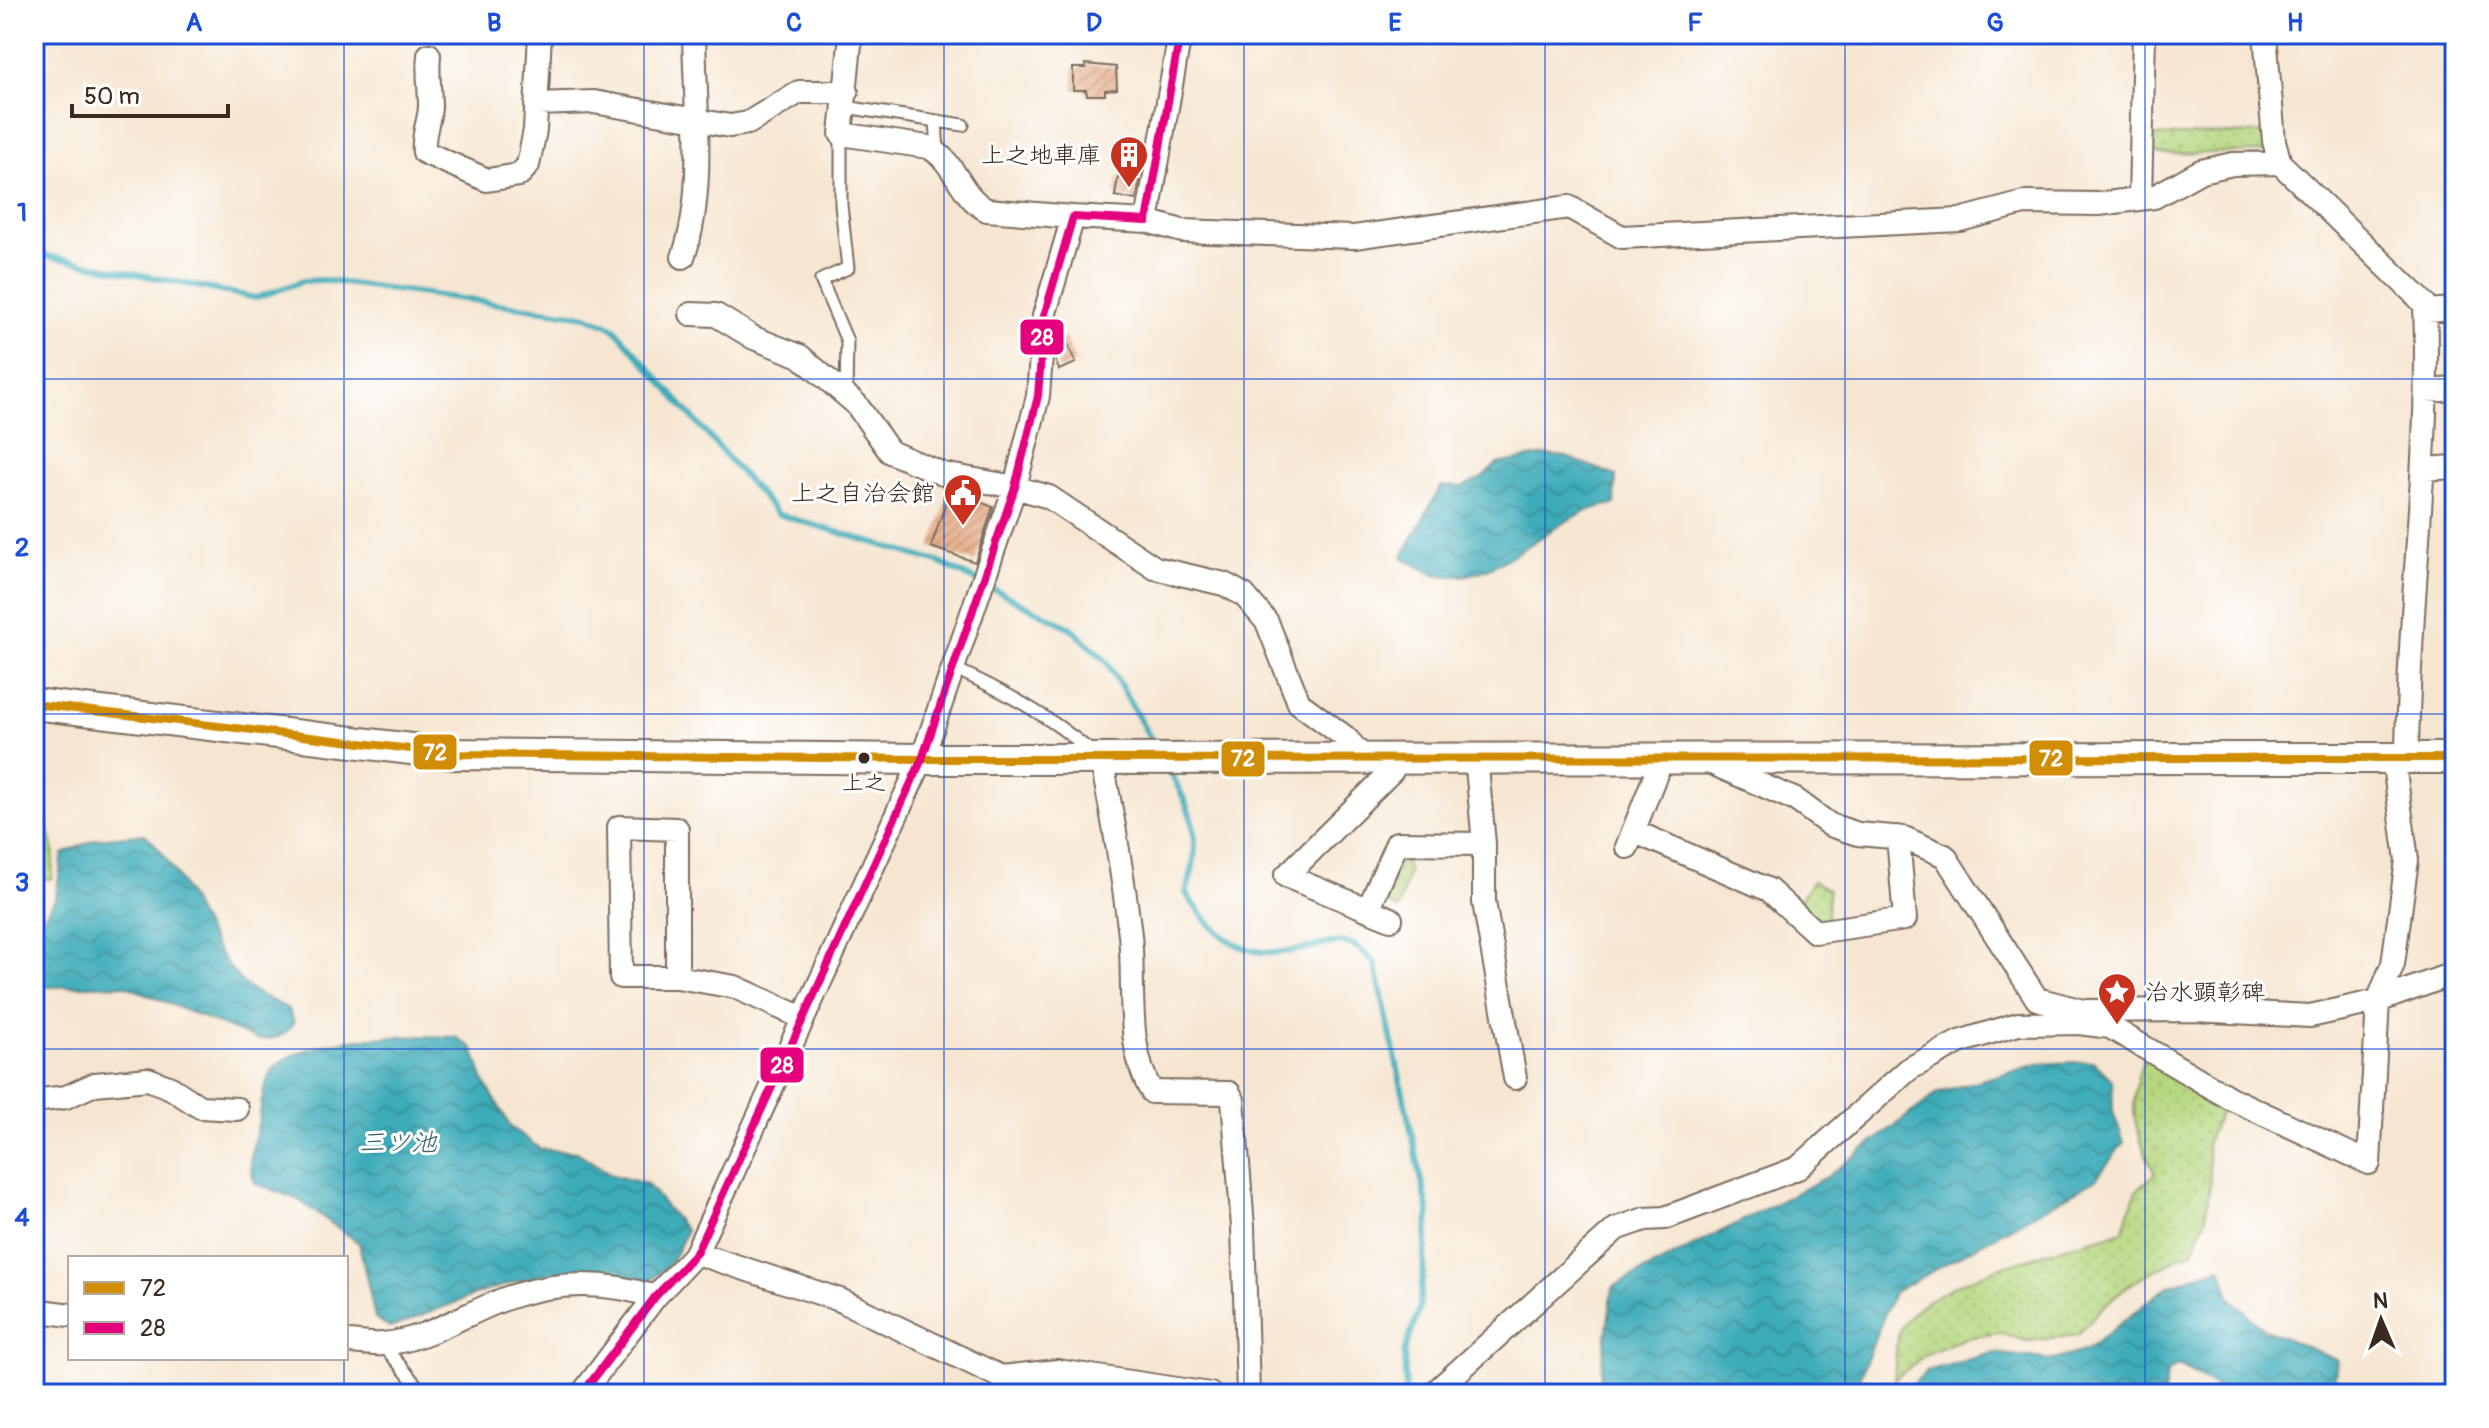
<svg xmlns="http://www.w3.org/2000/svg" width="2489" height="1428" viewBox="0 0 2489 1428" font-family="Pangolin,'Klee One',sans-serif">
  <defs>
    <pattern id="green-dots" width="8" height="8" patternUnits="userSpaceOnUse" patternTransform="scale(2)"><rect width="8" height="8" fill="#b6d77f"/><path d="M2 2h.1M6 6h.1" fill="none" stroke="#9db96d" stroke-width="1.8" stroke-linecap="round"/></pattern>
    <pattern id="water-waves" width="16" height="10" patternUnits="userSpaceOnUse" patternTransform="scale(2)"><rect width="16" height="10" fill="#3cacb9"/><path d="M0 5q4-4 8 0t8 0" fill="none" stroke="#348c96"/></pattern>
    <pattern id="building-hatch" width="6" height="6" patternUnits="userSpaceOnUse" patternTransform="scale(2)"><rect width="6" height="6" fill="#e5a982"/><path d="M-1 1l2-2M0 6l6-6M5 7l2-2" fill="none" stroke="#bb8a6a"/></pattern>
  </defs>
  <rect width="100%" height="100%" fill="#fff"/>
  <filter id="ink" filterUnits="userSpaceOnUse"><feTurbulence type="fractalNoise" baseFrequency=".0125" numOctaves="2"/><feDisplacementMap in="SourceGraphic" scale="16" xChannelSelector="R" yChannelSelector="G"/><feConvolveMatrix kernelMatrix="1 2 1 2 8 2 1 2 1" color-interpolation-filters="sRGB"/></filter>
  <filter id="wash" filterUnits="userSpaceOnUse"><feTurbulence type="fractalNoise" baseFrequency=".006" numOctaves="4" result="noise"/><feDisplacementMap in="SourceGraphic" scale="32" xChannelSelector="R" yChannelSelector="G"/><feGaussianBlur stdDeviation="1.8" result="paint"/><feColorMatrix in="noise" values="0 0 0 0 0 0 0 0 0 0 0 0 0 0 0 0 0 1.4 0 .05"/><feComposite in="paint" operator="in"/></filter>
  <g filter="url(#wash)">
    <rect width="100%" height="100%" fill="#f6e6d1"/>
    <path fill="url(#green-dots)" stroke="#78804e" stroke-width="2" d="M2266,133L2267,146L2264,152L2158,154L2152,149V136Z
      M43,807L54,850L52,879L34,878V808Z
      M1403,856L1409,872L1398,909L1387,903L1384,895Z
      M1813,881L1828,889L1827,918L1814,919L1797,904Z
      M2144,1058L2218,1101L2221,1110L2207,1142L2210,1182L2206,1217L2193,1251C2142,1276 2113,1289 2078,1335L2027,1341L1998,1333L1965,1338L1926,1354L1894,1380C1896,1363 1894,1340 1903,1325C1930,1278 2070,1247 2123,1231L2136,1191L2155,1174C2134,1131 2126,1104 2144,1058Z"/>
    <path fill="url(#water-waves)" stroke="#3c6b6c" stroke-width="2" d="M1544,455L1567,457L1616,476L1615,504C1551,510 1500,591 1435,574C1423,571 1412,562 1402,557L1441,486L1462,487L1482,478L1497,464Z
      M145,834C189,875 200,940 244,984C255,995 275,1001 288,1009L294,1022C285,1038 274,1039 258,1040L124,985L48,987L34,976V932L55,899L63,854L96,839Z
      M456,1037L473,1048L483,1079L511,1127L540,1149L577,1152L612,1175L647,1184L686,1231C680,1248 668,1272 650,1279C627,1287 602,1267 578,1269C512,1277 452,1304 390,1328L375,1318L359,1243L297,1199L256,1184C245,1165 254,1144 258,1124C262,1107 262,1079 276,1066C313,1034 410,1035 456,1037Z
      M2093,1061L2112,1080L2113,1112L2124,1142L2095,1180L1893,1293L1853,1394H1598L1613,1287L1827,1177L1939,1092L2038,1064Z
      M2221,1267L2230,1297L2263,1329L2337,1360L2333,1394H2229L2179,1365L2167,1372L2164,1394H1904L1926,1371L1993,1353L2054,1360L2087,1350L2168,1286Z"/>
    <g fill="none" stroke-linecap="round" stroke-linejoin="round">
      <path stroke="#3cacb9" stroke-width="6" d="M34,248L42,255L256,298L303,281L322,280L587,316L614,328L777,514L938,562L977,581
        M987,586L1071,628L1107,662L1157,750
        M1167,767C1194,814 1204,840 1186,893C1220,945 1251,963 1312,947C1325,944 1343,939 1355,946C1362,950 1369,958 1375,963L1429,1214L1419,1310L1404,1353L1406,1394"/>
    </g>
    <g id="blocks">
      <path fill="url(#building-hatch)" d="M1085,64L1116,67L1117,89L1105,90V95H1087L1086,90H1073V68H1086Z
        M1118,177L1140,181L1136,200L1115,196Z
        M1065,338L1076,363L1059,370L1055,359L1056,341Z
        M950,490L993,507L975,562L931,547Z"/>
    </g>
  </g>
  <g filter="url(#ink)">
    <use href="#blocks" fill-opacity="0" stroke="#7c6c5d" stroke-width="2"/>
    <g fill="none" stroke-linecap="round" stroke-linejoin="round">
      <g stroke="#7c6c5d" stroke-width="15">
        <path id="lane" d="M845,107L963,125
          M936,121L938,151
          M841,134V205L848,268L821,280L847,341L846,393
          M953,668C1004,691 1049,716 1092,752
          M383,1345L424,1394"/>
      </g>
      <g stroke="#7c6c5d" stroke-width="26">
        <path id="street" d="M851,34L841,134L928,147C956,161 960,197 987,210L1073,217
          M429,55C427,73 430,89 430,107C429,123 422,135 424,152L487,180L519,175L528,165L535,130L540,34
          M536,104L594,102L730,126L748,123L799,92H847
          M2280,163L2425,304C2431,456 2408,606 2407,758
          M2140,199L2144,34
          M1147,221L1182,231L1354,237L1569,207L1622,237L1960,220L2024,203L2099,204L2154,197L2201,171L2233,164L2280,163L2274,141L2265,34
          M683,257C706,196 695,101 694,34
          M2426,311L2455,309
          M691,314L716,315L754,338L800,356L856,404L890,452L943,474L1015,487L1049,497L1155,568L1224,584L1244,595L1267,622L1299,703L1345,737L1364,758
          M2426,391L2455,389
          M2424,469L2455,467
          M1476,756L1484,844V902L1515,1078
          M1101,758C1113,817 1123,875 1130,935C1135,985 1125,1048 1152,1092L1229,1093L1233,1100L1243,1227L1248,1394
          M1709,762L1796,800L1830,825L1858,834L1904,838L1945,856L2037,999L2083,1011L2193,1010L2310,1016L2378,1001L2455,973
          M1633,831L1769,890L1815,932L1905,919L1898,837
          M1627,847L1663,756
          M1368,910L1397,843L1484,844
          M1391,919L1286,876L1392,771V757
          M677,977V829L619,827L621,977H677L735,987L803,1018
          M2109,1012L2110,1027L2230,1098L2369,1163L2378,1001L2393,964L2407,860L2393,757
          M34,1101L66,1097L95,1084L148,1079L171,1088L200,1107L237,1109
          M696,1253L840,1300L1001,1377L1058,1371L1210,1394
          M34,1310L70,1315
          M346,1342C358,1342 371,1345 383,1344C428,1340 467,1312 510,1297C557,1281 608,1281 655,1297
          M582,1394L655,1297L696,1253L922,759L1015,487L1038,396L1044,316L1073,217L1147,221L1180,34
          M1044,1394L1058,1371
          M1433,1394L1616,1229L1645,1219L1665,1218L1798,1168L1909,1069L1959,1042L2018,1024L2079,1023L2110,1027"/>
      </g>
      <g stroke="#7c6c5d" stroke-width="34">
        <path id="secondary" d="M34,704L453,754L922,759L2455,758"/>
      </g>
      <use href="#lane" stroke="#fff" stroke-width="11"/>
      <use href="#street" stroke="#fff" stroke-width="22"/>
      <use href="#secondary" stroke="#fff" stroke-width="30"/>
      <g stroke="#fff" stroke-width="14">
        <path id="bus-1" d="M34,704L453,754L922,759L2455,758"/>
      </g>
      <g stroke="#fff" stroke-width="14">
        <path id="bus-2" d="M582,1394L655,1297L696,1253L922,759L1015,487L1038,396L1044,316L1073,217L1147,221L1180,34"/>
      </g>
      <use href="#bus-1" stroke="#d18d06" stroke-width="8"/>
      <use href="#bus-2" stroke="#e5007d" stroke-width="8"/>
    </g>
  </g>
  <path fill="none" stroke="#1d4ed8" stroke-width="2" stroke-opacity="0.55" d="M344,34V1258M644,34V1394M944,34V1394M1244,34V1394M1545,34V1394M1845,34V1394M2145,34V1394M34,379H2455M34,714H2455M34,1049H2455M344,1358V1394"/>
  <defs>
    <g id="building-pin" transform="scale(2)"><path d="M0 17L-7.5 6A9.5 9.5 0 1 1 7.5 6Z" fill="#c8321e" stroke="#fff"/><path d="M-4-6H4V6H1V3H-1V6H-4ZM-2.5-4.3h1.7v1.8h-1.7ZM.8-4.3h1.7v1.8H.8ZM-2.5-1h1.7V.8h-1.7ZM.8-1h1.7V.8H.8Z" fill="#fff"/></g>
    <g id="civic-pin" transform="scale(2)"><path d="M0 17L-7.5 6A9.5 9.5 0 1 1 7.5 6Z" fill="#c8321e" stroke="#fff"/><path d="M-.6-6.5H3V-4.5H.6V-3L4-1V1h2V6H-6V1h2V-1L-.6-3ZM-1.2 2.5V6h2.4V2.5Z" fill="#fff"/></g>
    <g id="sight-pin" transform="scale(2)"><path d="M0 17L-7.5 6A9.5 9.5 0 1 1 7.5 6Z" fill="#c8321e" stroke="#fff"/><path d="M0-6L1.8-2.2L6-1.7L2.9 1.2L3.7 5.4L0 3.3L-3.7 5.4L-2.9 1.2L-6-1.7L-1.8-2.2Z" fill="#fff"/></g>
  </defs>
  <g fill-rule="evenodd">
    <use href="#building-pin" x="1129" y="155"/>
    <use href="#civic-pin" x="963" y="493"/>
    <use href="#sight-pin" x="2117" y="992"/>
  </g>
  <circle fill="#3b2a1e" stroke="#fff" stroke-width="3" cx="864" cy="758" r="7"/>
  <g text-anchor="middle" dominant-baseline="central" stroke-width="6" stroke-linejoin="round" paint-order="stroke">
    <g font-size="22" fill="#3b2a1e" stroke="#fff">
      <text x="864" y="783">上之</text>
    </g>
    <g font-size="24" fill="#3b2a1e" stroke="#fff" text-anchor="end">
      <text x="1101" y="155">上之地車庫</text>
      <text x="935" y="493">上之自治会館</text>
      <text x="2145" y="992" text-anchor="start">治水顕彰碑</text>
    </g>
    <g font-size="26" font-style="italic" fill="#3b6464" stroke="#fff">
      <text x="398" y="1143">三ツ池</text>
    </g>
  </g>
  <g stroke="#fff" stroke-width="3">
    <rect x="1019" y="318" width="46" height="38" rx="8" fill="#e5007d"/>
    <rect x="412" y="733" width="46" height="38" rx="8" fill="#d18d06"/>
    <rect x="2028" y="739" width="46" height="38" rx="8" fill="#d18d06"/>
    <rect x="1220" y="740" width="46" height="38" rx="8" fill="#d18d06"/>
    <rect x="759" y="1046" width="46" height="38" rx="8" fill="#e5007d"/>
  </g>
  <g font-size="22" text-anchor="middle" font-weight="bold" fill="#fff">
    <text x="1042" y="345">28</text>
    <text x="435" y="760">72</text>
    <text x="2051" y="766">72</text>
    <text x="1243" y="766">72</text>
    <text x="782" y="1073">28</text>
  </g>
  <rect width="2489" height="1428" fill="none" stroke="#fff" stroke-width="88"/>
  <rect x="68" y="1256" width="280" height="104" fill="#ffffff" stroke="#b1aaa5" stroke-width="2"/>
  <rect x="84" y="1282" width="40" height="12" fill="#d18d06" stroke="#b1aaa5" stroke-width="2"/>
  <text x="140" y="1296" font-size="24" fill="#3b2a1e">72</text>
  <rect x="84" y="1322" width="40" height="12" fill="#e5007d" stroke="#b1aaa5" stroke-width="2"/>
  <text x="140" y="1336" font-size="24" fill="#3b2a1e">28</text>
  <g transform="translate(2381 1320) rotate(358)" stroke="#ffffff" stroke-width="6" paint-order="stroke">
  <path d="M0-6L14 30L0 20L-14 30Z" fill="#3b2a1e"/>
  <text y="-12" font-size="22" font-weight="bold" text-anchor="middle" fill="#3b2a1e">N</text>
  </g>
  <path d="M72 104v12h156v-12" fill="none" stroke="#3b2a1e" stroke-width="4"/>
  <text x="84" y="104" font-size="24" fill="#3b2a1e" stroke="#ffffff" stroke-width="6" paint-order="stroke">50 m</text>
  <rect x="44" y="44" width="2401" height="1340" fill="none" stroke="#1d4ed8" stroke-width="3"/>
  <g font-size="26" text-anchor="middle" font-weight="bold" fill="#1d4ed8">
    <text x="194" y="31">A</text>
    <text x="494" y="31">B</text>
    <text x="794" y="31">C</text>
    <text x="1094" y="31">D</text>
    <text x="1395" y="31">E</text>
    <text x="1695" y="31">F</text>
    <text x="1995" y="31">G</text>
    <text x="2295" y="31">H</text>
    <text x="22" y="221">1</text>
    <text x="22" y="556">2</text>
    <text x="22" y="891">3</text>
    <text x="22" y="1226">4</text>
  </g>
</svg>
